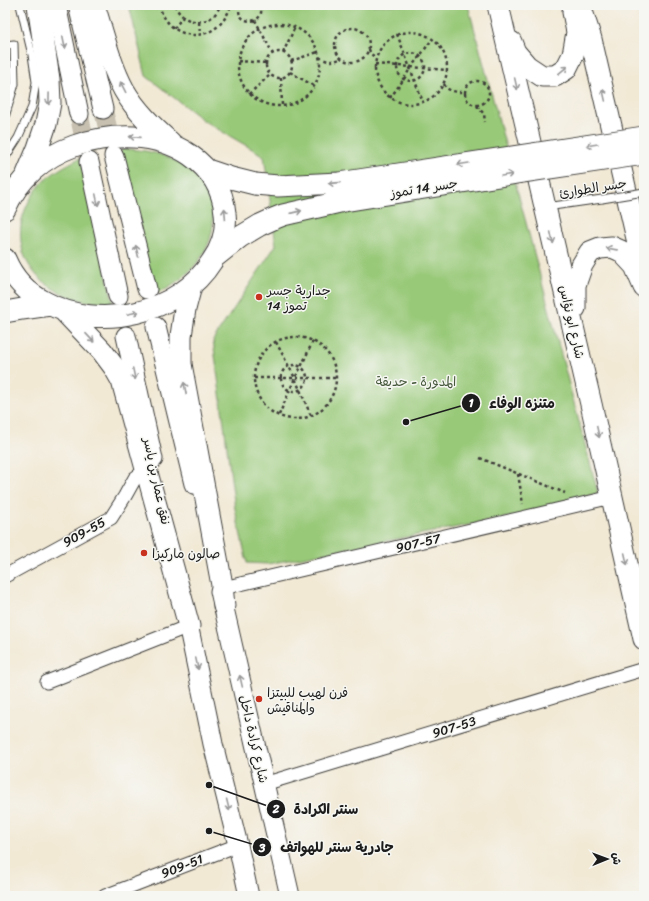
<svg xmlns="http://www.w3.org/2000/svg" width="649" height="901" viewBox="0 0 649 901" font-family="Sriracha,'Playpen Sans Arabic',sans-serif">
  <rect width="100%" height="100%" fill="#f6f6f2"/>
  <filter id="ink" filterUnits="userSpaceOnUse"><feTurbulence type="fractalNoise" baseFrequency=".025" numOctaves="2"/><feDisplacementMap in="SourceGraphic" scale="8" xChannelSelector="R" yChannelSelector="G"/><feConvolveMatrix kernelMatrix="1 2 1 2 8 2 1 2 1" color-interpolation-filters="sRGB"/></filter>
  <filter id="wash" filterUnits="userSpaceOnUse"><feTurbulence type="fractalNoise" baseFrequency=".012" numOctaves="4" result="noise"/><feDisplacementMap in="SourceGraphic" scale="16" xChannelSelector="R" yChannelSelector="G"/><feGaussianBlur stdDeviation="0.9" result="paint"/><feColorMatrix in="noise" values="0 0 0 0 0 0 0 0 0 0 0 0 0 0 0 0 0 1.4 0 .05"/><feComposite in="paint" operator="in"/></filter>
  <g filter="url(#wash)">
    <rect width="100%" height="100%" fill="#f2e9d5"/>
    <path fill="#98c978" stroke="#5a724a" d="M129,5H468L598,493L525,514L268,564L247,563L235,509L213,340L276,245L264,156L204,121L146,76Z
      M126,149C152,150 179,157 197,178C206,188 212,201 213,214C216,251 187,281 154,294L117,150Z
      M80,158L113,303C68,306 15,278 21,226C23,210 31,195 42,183C53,172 66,165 80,158Z"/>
  </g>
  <g filter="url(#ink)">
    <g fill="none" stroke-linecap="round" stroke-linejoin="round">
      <path stroke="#c7c0b0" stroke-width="19" stroke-dasharray="19 10" stroke-linecap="butt" d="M103,109L114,153
        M79,114L88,158"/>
      <g stroke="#3c3b38" stroke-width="9">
        <path id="service" d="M5,45L14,44L15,84L5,117
          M5,158L18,138L32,107L36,82L32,55L20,5
          M546,207L602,199"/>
      </g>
      <g stroke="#3c3b38" stroke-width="15">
        <path id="minor" d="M5,576L111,518L125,496L135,478L146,470
          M223,588L612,497
          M47,682L189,626
          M264,784L644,669
          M105,896L238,845"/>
      </g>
      <g stroke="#3c3b38" stroke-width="21">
        <path id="secondary" d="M56,5L79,114
          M78,5L103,109
          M114,156L147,289
          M89,162L118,296
          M156,327L194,484
          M126,336L153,459
          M220,591L290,896
          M185,610L213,744L238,845L249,896"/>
      </g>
      <g stroke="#3c3b38" stroke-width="23">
        <path id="primary" d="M94,5C103,33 110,64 124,90C136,111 153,127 171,143
          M498,5L591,404L644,639
          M580,5L591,39L644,269
          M511,42L515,52L527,66L542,76H555L566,69L573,55L577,32L573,12
          M207,170L231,178L255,184
          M27,174L38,148L46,124L50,103L49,79L38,5
          M5,209C18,179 43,157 74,146C111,133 157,132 190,155C210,169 223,189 225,213C227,230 222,247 212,261C179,314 99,332 45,302C27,293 13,278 5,259
          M216,256L240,237L260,225
          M191,286L185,309L181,336V364L222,585L224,606
          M575,308V285L582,265L590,252L600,248L612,247L621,251L635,266L644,287
          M63,310L102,351L114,367L122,381L189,626
          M5,312L22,309L50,305"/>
      </g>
      <path stroke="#3c3b38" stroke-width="2.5" stroke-dasharray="3 3" stroke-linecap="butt" d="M159,5C170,45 219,45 231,5
        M175,5C182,26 213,28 220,5
        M240,5C233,26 268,26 260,5
        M255,20L273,54
        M199,22L200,34
        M238 65a41 41 0 1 1 82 0a41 41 0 1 1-82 0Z
        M335 45a17 17 0 1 1 34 0a17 17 0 1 1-34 0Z
        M174,28L183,17
        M375 68a36 36 0 1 1 72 0a36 36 0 1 1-72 0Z
        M397,34L423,102
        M369,49C370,53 372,56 376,57
        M266 65a13 13 0 1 1 26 0a13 13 0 1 1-26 0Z
        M283,53L295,27
        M397 67a14 14 0 1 1 28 0a14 14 0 1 1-28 0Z
        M319,57C327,62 332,62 340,59
        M238,61L267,63
        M291,61L318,52
        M375,64L447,70
        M290,72L314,86
        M281,78L282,106
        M465 93a12 12 0 1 1 24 0a12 12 0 1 1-24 0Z
        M444,84C447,92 457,92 465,92
        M249,94L270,75
        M390,98L404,79L411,67L420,56L433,38
        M477,106L484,114L485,122
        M254 378a41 41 0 1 1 82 0a41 41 0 1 1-82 0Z
        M276,342L295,378L311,416
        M281 378a13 13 0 1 1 26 0a13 13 0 1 1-26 0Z
        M254,378H336
        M279,415L295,378L301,367L313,341
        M480,458L565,493
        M518,474L523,504"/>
      <use href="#service" stroke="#fff" stroke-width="7"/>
      <use href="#minor" stroke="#fff" stroke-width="13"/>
      <use href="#secondary" stroke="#fff" stroke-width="19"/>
      <use href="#primary" stroke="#fff" stroke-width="21"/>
      <g stroke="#3c3b38" stroke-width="9" stroke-linecap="butt">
        <path id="service-bridge" d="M602,199L644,192"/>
      </g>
      <g stroke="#3c3b38" stroke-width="23" stroke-linecap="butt">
        <path id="primary-bridge" d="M255,184L278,186L339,183L644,137
          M260,225L273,219L283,215L344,201L517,173L644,154"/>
      </g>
      <use href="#service-bridge" stroke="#fff" stroke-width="7"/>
      <use href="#primary-bridge" stroke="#fff" stroke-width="21"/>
    </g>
    <defs><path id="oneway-shaft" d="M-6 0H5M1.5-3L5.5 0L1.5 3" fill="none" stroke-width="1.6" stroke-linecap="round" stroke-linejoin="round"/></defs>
    <g stroke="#999">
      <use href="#oneway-shaft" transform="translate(64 43) rotate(78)"/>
      <use href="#oneway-shaft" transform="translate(563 70) rotate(-40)"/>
      <use href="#oneway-shaft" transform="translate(516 84) rotate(77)"/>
      <use href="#oneway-shaft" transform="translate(123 87) rotate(-117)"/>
      <use href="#oneway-shaft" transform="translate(604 95) rotate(-103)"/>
      <use href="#oneway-shaft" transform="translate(49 99) rotate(91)"/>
      <use href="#oneway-shaft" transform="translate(135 137) rotate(-176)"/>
      <use href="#oneway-shaft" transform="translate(592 145) rotate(171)"/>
      <use href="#oneway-shaft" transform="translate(463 164) rotate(171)"/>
      <use href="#oneway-shaft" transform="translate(507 175) rotate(-9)"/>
      <use href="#oneway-shaft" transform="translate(334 183) rotate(176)"/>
      <use href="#oneway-shaft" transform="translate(97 200) rotate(78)"/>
      <use href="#oneway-shaft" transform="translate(296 212) rotate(-13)"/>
      <use href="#oneway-shaft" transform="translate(225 214) rotate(-94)"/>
      <use href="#oneway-shaft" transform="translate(552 238) rotate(77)"/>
      <use href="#oneway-shaft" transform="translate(612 249) rotate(-169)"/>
      <use href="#oneway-shaft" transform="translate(137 251) rotate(-104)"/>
      <use href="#oneway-shaft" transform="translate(133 313) rotate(-12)"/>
      <use href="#oneway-shaft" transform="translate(90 338) rotate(47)"/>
      <use href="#oneway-shaft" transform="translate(134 374) rotate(78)"/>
      <use href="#oneway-shaft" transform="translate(185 388) rotate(-101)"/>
      <use href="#oneway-shaft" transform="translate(598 432) rotate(77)"/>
      <use href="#oneway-shaft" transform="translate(626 559) rotate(77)"/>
      <use href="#oneway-shaft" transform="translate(197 664) rotate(78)"/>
      <use href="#oneway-shaft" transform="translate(241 681) rotate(-103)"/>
      <use href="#oneway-shaft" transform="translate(228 805) rotate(76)"/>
    </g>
  </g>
  <g fill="#c8321e" stroke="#f6f6f2" stroke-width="1.5">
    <circle cx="259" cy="297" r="4"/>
    <circle cx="144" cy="553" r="4"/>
    <circle cx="259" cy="699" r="4"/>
  </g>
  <g text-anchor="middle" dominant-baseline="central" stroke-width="3" stroke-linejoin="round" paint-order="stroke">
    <g font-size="13" fill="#1c1c1c" stroke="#f6f6f2">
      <text transform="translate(424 188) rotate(-9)">جسر 14 تموز</text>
      <text transform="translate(593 188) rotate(-9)">جسر الطوارئ</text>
      <text transform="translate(572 322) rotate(77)">شارع ابو نؤاس</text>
      <text transform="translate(157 481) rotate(78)">نفق عمار بن ياسر</text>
      <text transform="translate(84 532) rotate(-29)">909-55</text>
      <text transform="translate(418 543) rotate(-13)">907-57</text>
      <text transform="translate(454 727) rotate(-17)">907-53</text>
      <text transform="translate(254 739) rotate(77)">شارع كرادة داخل</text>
      <text transform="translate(182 866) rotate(-21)">909-51</text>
    </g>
    <g font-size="13" fill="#1c1c1c" stroke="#f6f6f2" text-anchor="start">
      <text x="267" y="290">جدارية جسر<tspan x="267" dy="15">14 تموز</tspan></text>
      <text x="152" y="553">صالون ماركيزا</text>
      <text x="267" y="692">فرن لهيب للبيتزا<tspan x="267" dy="15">والمناقيش</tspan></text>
    </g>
    <g font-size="13" fill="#47593c" stroke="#f6f6f2">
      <text x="416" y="381">المدورة - حديقة</text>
    </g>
  </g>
  <path fill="none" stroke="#1c1c1c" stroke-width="1.5" d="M406 422L471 403M209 785L276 809M209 831L262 847"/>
  <g fill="#1c1c1c" stroke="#f6f6f2" stroke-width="1.5">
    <circle cx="406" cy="422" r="4"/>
    <circle cx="209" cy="785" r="4"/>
    <circle cx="209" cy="831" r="4"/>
    <circle cx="471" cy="403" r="10"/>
    <circle cx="276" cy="809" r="10"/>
    <circle cx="262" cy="847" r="10"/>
  </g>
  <g font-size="12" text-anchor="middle" font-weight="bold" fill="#fff">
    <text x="471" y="407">1</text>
    <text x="276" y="813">2</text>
    <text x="262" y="852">3</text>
  </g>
  <g font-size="14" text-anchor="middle" font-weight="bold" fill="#1c1c1c" stroke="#f6f6f2" stroke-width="3" stroke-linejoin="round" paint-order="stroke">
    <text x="522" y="408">متنزه الوفاء</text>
    <text x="326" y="814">سنتر الكرادة</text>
    <text x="337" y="852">جادرية سنتر للهواتف</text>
  </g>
  <rect width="649" height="901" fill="none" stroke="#f6f6f2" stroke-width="20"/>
  <g transform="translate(607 859) rotate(89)" stroke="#f6f6f2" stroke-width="3" paint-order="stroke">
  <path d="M0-3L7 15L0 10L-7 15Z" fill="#1c1c1c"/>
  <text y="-6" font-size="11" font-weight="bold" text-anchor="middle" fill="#1c1c1c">ش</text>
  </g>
</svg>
